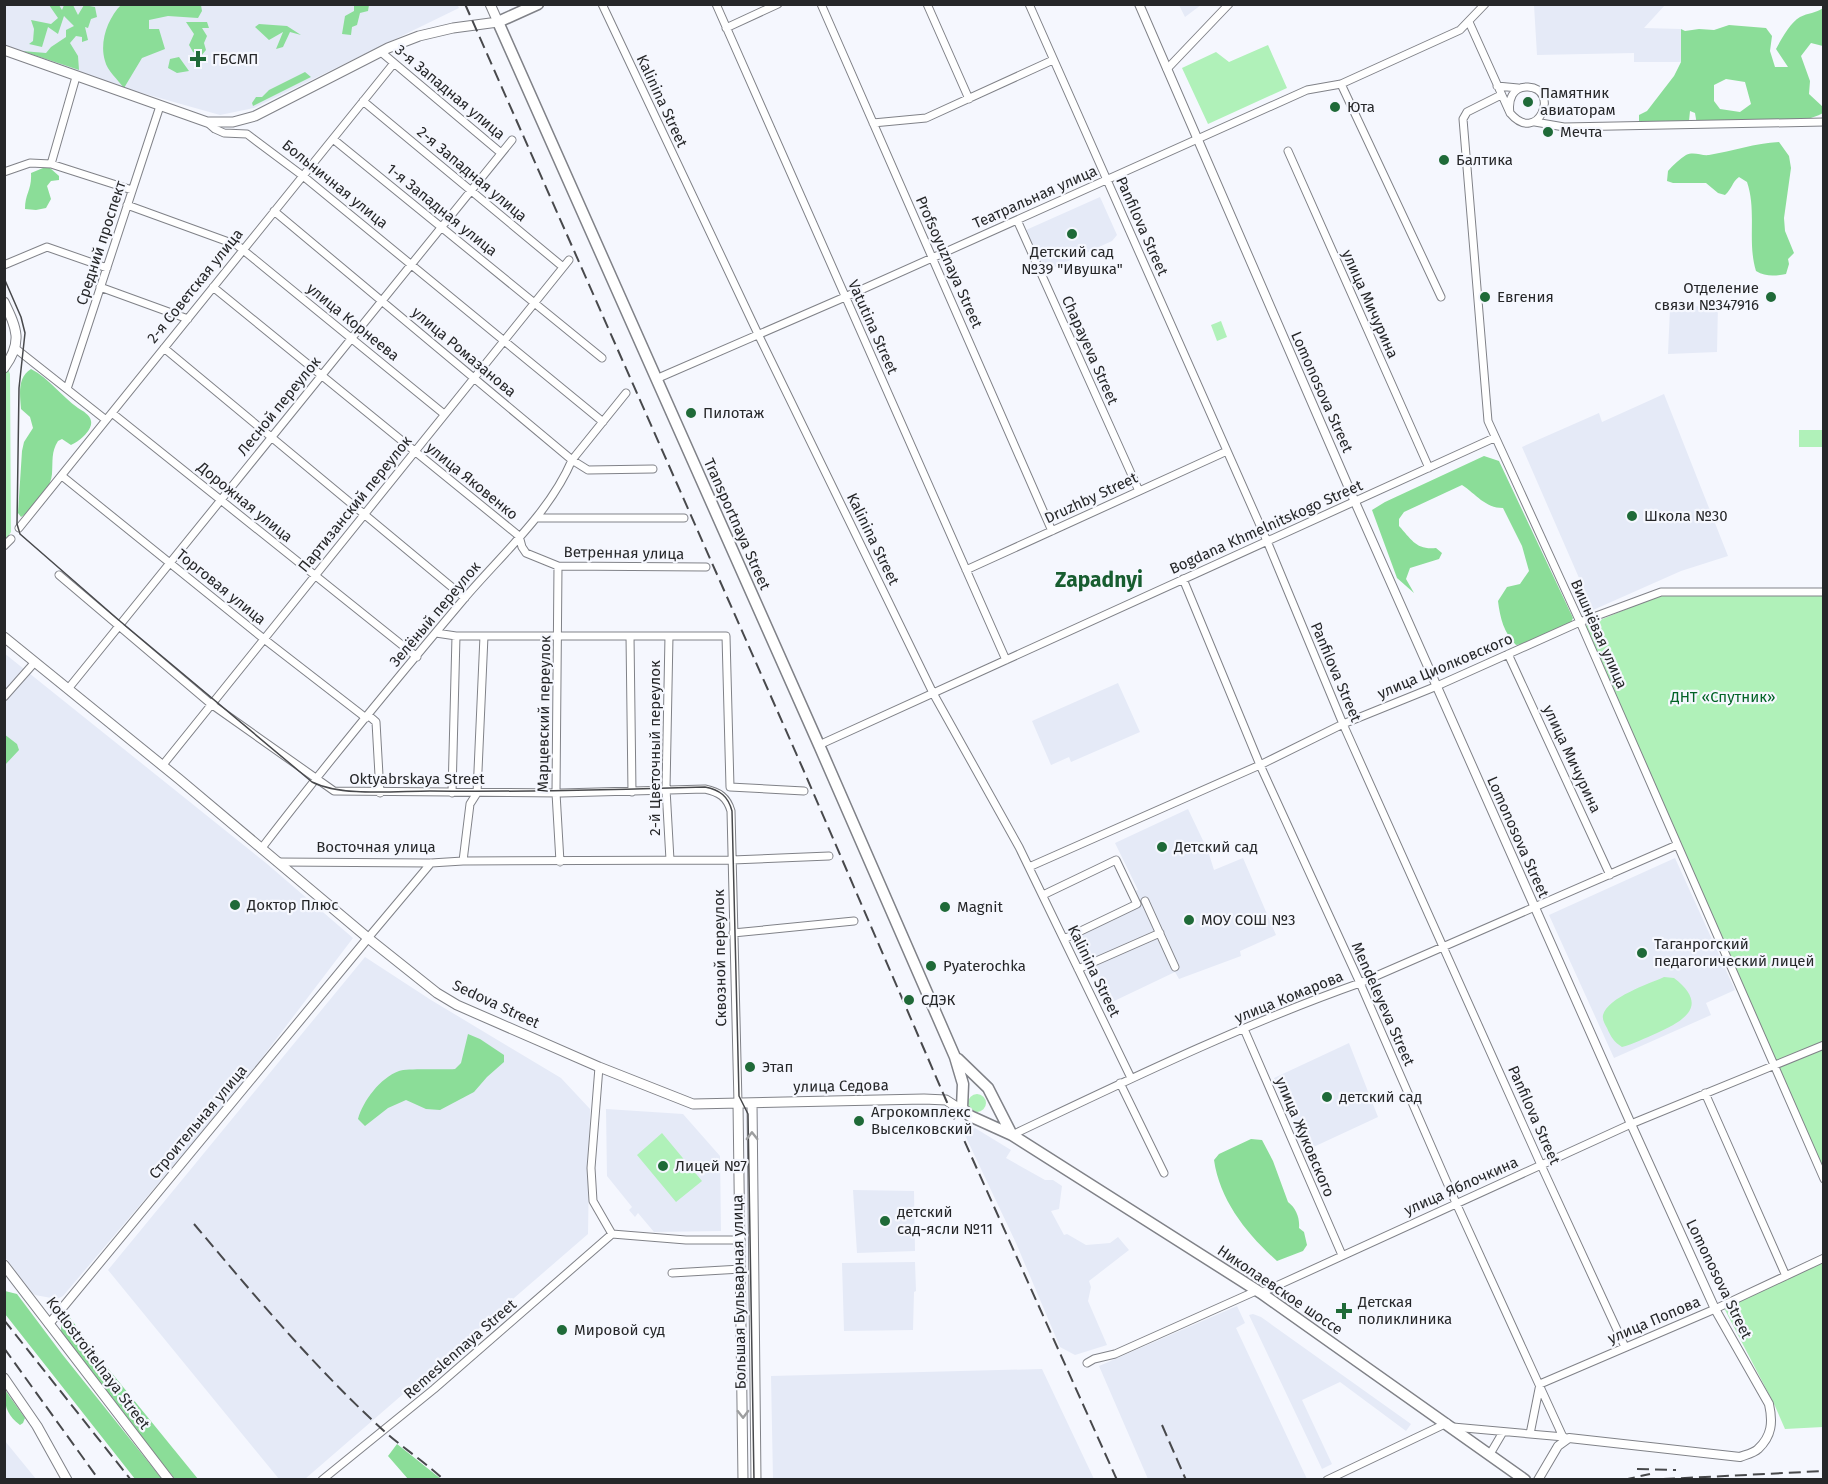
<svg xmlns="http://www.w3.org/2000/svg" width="1828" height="1484" viewBox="0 0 1828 1484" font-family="'Fira Sans',sans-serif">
  <rect width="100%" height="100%" fill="#f5f7fe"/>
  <path fill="#e5eaf7" d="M457,4L459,8L254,108L220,115L124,88L5,47V5Z
    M1179,5H1201L1185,17Z
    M1534,5H1665L1644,28L1681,29V62H1634V53L1537,55Z
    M1100,197L1117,235L1112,241L1044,272L1026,230Z
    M1718,305L1717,352L1668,354L1670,308Z
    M1664,394L1728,556L1681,571L1593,610L1522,447L1599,413L1602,422Z
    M4,653L266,863L353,938L239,1088L63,1296L57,1299L35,1295L31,1292L5,1257Z
    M1118,683L1140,732L1071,762L1069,757L1051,765L1032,721Z
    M1188,809L1208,851L1214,870L1243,858L1276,935L1240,951L1241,956L1179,979L1175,972L1110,1003L1077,935L1142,904L1135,891L1138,890L1115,843Z
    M1675,858L1735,990L1706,1003L1711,1015L1614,1058L1549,915Z
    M365,957L431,1000L561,1078L590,1109L588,1234L305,1479H279L108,1270Z
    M1349,1043L1378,1117L1307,1150L1274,1078Z
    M606,1109L683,1114L720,1156L721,1231L654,1232L638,1213L635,1217L629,1210L632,1207L607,1176Z
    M975,1128L1011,1150L1006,1158L1045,1180H1053L1062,1186L1059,1209L1051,1211L1064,1235L1067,1234L1086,1245L1110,1243L1118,1237L1129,1250L1089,1281L1091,1287L1088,1301L1107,1345L1075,1355L1060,1347L1016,1243L964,1133Z
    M853,1190L914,1191L915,1251L857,1253Z
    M915,1262L916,1291L914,1292L913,1330L844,1331L842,1263Z
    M1237,1306L1245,1323L1236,1328L1307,1479H1148L1099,1366Z
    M1253,1314L1261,1317L1411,1424L1406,1431L1340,1382L1302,1400L1332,1464L1322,1469L1249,1315Z
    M1042,1369L1094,1479H773L771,1376Z
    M4,1441H5L36,1479H5Z"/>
  <path fill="#b0f1b9" d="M1268,45L1287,88L1208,124L1182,68L1216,52L1229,62Z
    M1221,321L1227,337L1217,341L1211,325Z
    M8,369L10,374L11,532L5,541L4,374Z
    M1799,430H1823V447H1799Z
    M1823,594V1171L1583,627L1658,596Z
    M1664,977L1674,978C1709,1005 1686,1020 1657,1033C1645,1038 1634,1044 1622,1047C1614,1042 1611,1037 1607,1028C1605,1024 1602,1020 1603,1015C1608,997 1649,984 1664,977Z
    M968 1103a9 9 0 1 1 18 0a9 9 0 1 1-18 0Z
    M662,1133L702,1181L676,1202L637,1155Z
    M1823,1262V1427L1785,1429L1775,1406L1724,1308Z"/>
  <path fill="#8bdd98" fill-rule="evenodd" d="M49,5H59L62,10L64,5H73L78,15L84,5L95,7L97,17L91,19L88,28L85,27L88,40L82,42V37L76,36L70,43L78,56L79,70L22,51L46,53L51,47L66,37V30L74,26L64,16L58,34L48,27L42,47L29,44L33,41L34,29L31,20L51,24L58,18Z
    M121,5H201L202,11L198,18L168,16L149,20V29H159L165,49L142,58L124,88C118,80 107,70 105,61C99,42 108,18 121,5Z
    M354,5H369L368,11L360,13L357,25L352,27L351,35L342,34L345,16L354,11Z
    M1823,8V46L1811,43L1801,56L1810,81L1809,94L1823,107V113C1794,129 1731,124 1697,125L1695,113L1690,111L1689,121H1639V115L1647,111L1674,76L1681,62V29L1685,31L1699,29L1714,30L1729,25L1766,28L1772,36L1770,51L1775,67H1788L1776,49C1782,38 1790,23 1800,17C1808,13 1816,13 1823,8ZM1726,79L1745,82L1751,104L1740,112L1720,109L1714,101V85Z
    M186,22H207L209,28H202L207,36L204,43L206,50L201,56L193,52L189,45L194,34Z
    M259,24L287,26L301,35L290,32L283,47L276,49L283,32L269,40L255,27Z
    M179,57L189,71L177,73L168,68L170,59Z
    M305,72L311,77L253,106L252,103L256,97H262L269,90Z
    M1779,142L1789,156L1791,168L1784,218L1785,231L1794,253L1788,259L1789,264L1786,274C1775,276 1766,277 1756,271C1747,242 1757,211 1747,182L1739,177C1732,182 1732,189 1725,195L1718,193L1706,183H1673L1667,181L1668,171C1673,165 1680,159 1686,155C1694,151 1701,156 1709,155C1733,151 1755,143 1779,142Z
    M43,168H50L59,176V180L51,181L47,186L51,199L46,208L36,210L25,209C25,193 32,190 31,173Z
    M31,369C49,378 61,396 78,408C83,411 90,415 91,421C93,430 79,442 71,445L62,439L58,441C51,452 53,461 52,474C51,489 33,509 21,517L18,513L22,451L24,442L33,428L30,417L21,409C20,394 17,378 31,369Z
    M1484,456L1499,461L1573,618L1569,627L1535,642L1516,645C1504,633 1500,618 1498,601L1507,587L1520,584L1529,571L1522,546L1503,508C1485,508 1476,494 1462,485L1404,512L1399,519V526C1412,540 1416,550 1436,548L1442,553L1439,559L1410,568L1406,579L1414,593L1397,578L1372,510L1385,502Z
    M4,734L17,744L19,750L5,765Z
    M468,1034L480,1039L504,1055V1062L487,1077L474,1092L440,1110L426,1109L406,1100L388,1108L365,1126L358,1119C363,1101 380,1078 399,1071C407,1068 443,1070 455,1069L461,1063Z
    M1251,1139L1262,1140L1273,1161L1288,1202C1296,1208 1300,1218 1299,1228L1304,1232L1307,1245L1303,1251L1277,1261C1247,1234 1220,1201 1214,1160L1219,1154Z
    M5,1291L17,1294L62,1354L162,1479H135L5,1314Z
    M65,1311L102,1361L198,1479H175L91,1375L61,1333V1318Z
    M5,1390L25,1418L23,1423L20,1425C7,1415 4,1406 5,1390Z
    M397,1444L436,1475L441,1479H408L388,1456Z"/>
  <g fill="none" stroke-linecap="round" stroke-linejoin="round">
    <g stroke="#808288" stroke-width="9">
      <path id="minor" d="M602,4L758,334L933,693L1019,847L1131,1078
        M716,4L1006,660
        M821,4L1052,531
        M927,4L969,99
        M1029,4L1267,541L1343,724L1541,1165L1625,1347
        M1469,22L1510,113C1538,146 1561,89 1528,87C1512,86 1508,101 1510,113
        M726,28L778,4
        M381,52L501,153
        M1167,69L1229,4
        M1341,84L1441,297
        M1497,86L1518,88
        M1501,95L1467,112L1463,119L1488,421L1580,622L1824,1179
        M363,101L563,267
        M207,122L215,129L224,133L247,134L303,176L603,422
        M1535,122L1564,127L1824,122
        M873,123L926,118L1053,60
        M333,139L602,358
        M1288,151L1429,468
        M51,164L76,77
        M4,172L30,163L51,164L132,190
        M127,205L237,245L444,414
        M274,211L572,460L588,470L653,469
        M1017,220L1139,491
        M4,265L47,247L107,268
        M100,287L188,319
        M213,287L519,536L522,547L526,553L558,566L706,567
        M15,348L106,420
        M164,348L465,598
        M656,379L845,297L1307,90L1341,84L1460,30L1485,4
        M67,389L160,106
        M112,413L417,657
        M62,476L264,639L366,718
        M536,518H684
        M19,528L394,63
        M4,546L11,539
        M558,566L556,793L560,862
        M966,570L1227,451
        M59,575L211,704L334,791L561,793L705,789C719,792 727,797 731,811L738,1103
        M1183,579L1260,765L1360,983L1456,1203L1563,1437
        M436,633L456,636H726L730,787L804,791
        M630,636L632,792
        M669,636L666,789L670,860
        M1508,654L1610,875
        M68,689L512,140
        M4,697L35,662
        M368,715L376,722L380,793
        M819,745L1494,438
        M162,766L569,260
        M452,793L456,636
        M261,849C326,764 394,682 463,600C500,556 549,514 572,460L626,393
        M463,861L470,804L477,793L484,636
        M277,862L431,863L463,861L732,860L829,856
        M1029,867L1260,765L1343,724L1437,686L1580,622L1661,592H1824
        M1043,895L1116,860L1137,904L1064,939
        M1145,901L1175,967
        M733,933L854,921
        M368,938L431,863
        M1078,969L1160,933
        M1244,1029L1342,1255
        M599,1067L591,1168L593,1201L612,1234L686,1240H741
        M1120,1083L1164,1173
        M1705,1093L1786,1276
        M1012,1135C1126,1081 1241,1025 1360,983L1677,845
        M672,1273L741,1269
        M1261,1293L1631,1124L1824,1045
        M1087,1363L1094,1359L1115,1354L1256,1291
        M1453,1427L1564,1437
        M1530,1434L1540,1384L1715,1309L1824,1258
        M1490,1454L1503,1432
        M322,1480L434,1389L612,1234
        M1327,1480L1447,1423"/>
    </g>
    <g stroke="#808288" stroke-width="10">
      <path id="tertiary" d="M1139,4L1355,502L1631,1124L1715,1309L1769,1404C1773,1422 1772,1436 1758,1449C1754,1453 1745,1455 1740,1457L1569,1438L1558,1446L1538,1480
        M49,1324L368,938"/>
    </g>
    <g stroke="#808288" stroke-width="11">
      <path id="secondary" d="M4,50L207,122H233L255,116L388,48L419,36L453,28L498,22L490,4
        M4,302C17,329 23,342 4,368
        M4,637L179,779L368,938L437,993L457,1005L599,1067L693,1104L924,1099L946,1100L966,1113
        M738,1103L743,1480
        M752,1103L756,1480
        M4,1265L169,1480
        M4,1378L37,1426L67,1480"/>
    </g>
    <g stroke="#808288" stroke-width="13">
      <path id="primary" d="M538,4L498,22L819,745L955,1057L963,1084L962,1108L970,1116L1012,1135L1261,1293L1525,1480
        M958,1059L988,1088L1012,1135"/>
    </g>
    <use href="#minor" stroke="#fff" stroke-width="7"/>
    <use href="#tertiary" stroke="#fff" stroke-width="8"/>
    <use href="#secondary" stroke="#fff" stroke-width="9"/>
    <use href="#primary" stroke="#fff" stroke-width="10"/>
    <path stroke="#48494c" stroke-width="1.5" d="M4,278L21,317L25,333L19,388L17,524L20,534L121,622L312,782C342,797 396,791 430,791C522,792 613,790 705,787C720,790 728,796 732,811L739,1096L748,1114L754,1480"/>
    <path stroke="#48494c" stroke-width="2" stroke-dasharray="12 6" stroke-linecap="butt" d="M465,4L803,769L946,1100L1117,1480
      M194,1224C254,1295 315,1368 384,1431C403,1448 425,1462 444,1480
      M4,1320L131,1480
      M4,1348L99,1480
      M1162,1425L1186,1480
      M1637,1469L1676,1470
      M1623,1480L1650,1474
      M1645,1480L1824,1471"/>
  </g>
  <defs><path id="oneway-chevron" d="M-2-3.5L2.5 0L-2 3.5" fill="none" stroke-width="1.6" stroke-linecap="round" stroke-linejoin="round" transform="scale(1.5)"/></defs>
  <g stroke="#9d9e9f">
    <use href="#oneway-chevron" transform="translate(752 1136) rotate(-91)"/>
    <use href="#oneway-chevron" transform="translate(743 1414) rotate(89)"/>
  </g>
  <g fill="#1f6a38" stroke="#f5f7fe" stroke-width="2">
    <path d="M195 50h6v6h6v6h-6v6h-6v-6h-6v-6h6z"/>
    <circle cx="1528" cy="102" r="6"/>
    <circle cx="1335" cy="107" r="6"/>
    <circle cx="1548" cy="132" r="6"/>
    <circle cx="1444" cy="160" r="6"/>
    <circle cx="1072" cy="234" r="6"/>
    <circle cx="1485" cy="297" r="6"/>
    <circle cx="1771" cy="297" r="6"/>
    <circle cx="691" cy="413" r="6"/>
    <circle cx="1632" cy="516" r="6"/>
    <circle cx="1162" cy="847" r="6"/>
    <circle cx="235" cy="905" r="6"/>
    <circle cx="945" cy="907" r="6"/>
    <circle cx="1189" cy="920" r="6"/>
    <circle cx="1642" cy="953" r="6"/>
    <circle cx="931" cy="966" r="6"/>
    <circle cx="909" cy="1000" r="6"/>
    <circle cx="750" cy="1067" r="6"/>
    <circle cx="1327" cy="1097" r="6"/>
    <circle cx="859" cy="1121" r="6"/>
    <circle cx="663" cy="1166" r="6"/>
    <circle cx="885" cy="1221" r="6"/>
    <path d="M1341 1302h6v6h6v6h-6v6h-6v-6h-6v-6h6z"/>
    <circle cx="562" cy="1330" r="6"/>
  </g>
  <g text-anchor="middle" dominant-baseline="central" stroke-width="4.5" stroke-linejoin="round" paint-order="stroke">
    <g font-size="15" fill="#262729" stroke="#f5f7fe" text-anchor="start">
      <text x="212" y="59">ГБСМП</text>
      <text x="1540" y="93">Памятник<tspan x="1540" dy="17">авиаторам</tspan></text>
      <text x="1347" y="107">Юта</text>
      <text x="1560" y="132">Мечта</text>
      <text x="1456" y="160">Балтика</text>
      <text x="1072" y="252" text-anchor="middle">Детский сад<tspan x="1072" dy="17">№39 "Ивушка"</tspan></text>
      <text x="1759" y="288" text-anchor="end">Отделение<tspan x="1759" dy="17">связи №347916</tspan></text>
      <text x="1497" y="297">Евгения</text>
      <text x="703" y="413">Пилотаж</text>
      <text x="1644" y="516">Школа №30</text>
      <text x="1174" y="847">Детский сад</text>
      <text x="247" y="905">Доктор Плюс</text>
      <text x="957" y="907">Magnit</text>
      <text x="1201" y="920">МОУ СОШ №3</text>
      <text x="1654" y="944">Таганрогский<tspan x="1654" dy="17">педагогический лицей</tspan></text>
      <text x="943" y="966">Pyaterochka</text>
      <text x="921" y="1000">СДЭК</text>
      <text x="762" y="1067">Этап</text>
      <text x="1339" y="1097">детский сад</text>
      <text x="871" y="1112">Агрокомплекс<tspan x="871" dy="17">Выселковский</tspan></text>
      <text x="675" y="1166">Лицей №7</text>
      <text x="897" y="1212">детский<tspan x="897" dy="17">сад-ясли №11</tspan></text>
      <text x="1358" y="1302">Детская<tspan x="1358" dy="17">поликлиника</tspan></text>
      <text x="574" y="1330">Мировой суд</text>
    </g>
    <g font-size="15" fill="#262729" stroke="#f5f7fe">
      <text transform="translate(450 92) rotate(40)">3-я Западная улица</text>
      <text transform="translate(662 101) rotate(65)">Kalinina Street</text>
      <text transform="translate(472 174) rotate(40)">2-я Западная улица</text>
      <text transform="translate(335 184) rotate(39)">Больничная улица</text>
      <text transform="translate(1035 197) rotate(-24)">Театральная улица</text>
      <text transform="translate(442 210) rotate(39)">1-я Западная улица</text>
      <text transform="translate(1142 226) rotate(66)">Panfilova Street</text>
      <text transform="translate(101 243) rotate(-72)">Средний проспект</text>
      <text transform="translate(949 262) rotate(66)">Profsoyuznaya Street</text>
      <text transform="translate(195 286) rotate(-51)">2-я Советская улица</text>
      <text transform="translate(1370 304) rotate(66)">улица Мичурина</text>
      <text transform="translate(353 322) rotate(39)">улица Корнеева</text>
      <text transform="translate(873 327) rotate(66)">Vatutina Street</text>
      <text transform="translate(1090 350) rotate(66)">Chapayeva Street</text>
      <text transform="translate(464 352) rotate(40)">улица Ромазанова</text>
      <text transform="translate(1322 392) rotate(66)">Lomonosova Street</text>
      <text transform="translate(279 406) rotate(-51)">Лесной переулок</text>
      <text transform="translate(472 481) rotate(39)">улица Яковенко</text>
      <text transform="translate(1091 498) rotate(-25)">Druzhby Street</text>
      <text transform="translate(245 502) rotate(39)">Дорожная улица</text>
      <text transform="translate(355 504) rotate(-51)">Партизанский переулок</text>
      <text transform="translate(737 524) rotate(66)">Transportnaya Street</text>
      <text transform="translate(1266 527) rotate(-24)">Bogdana Khmelnitskogo Street</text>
      <text transform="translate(873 539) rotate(64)">Kalinina Street</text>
      <text transform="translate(624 553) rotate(1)">Ветренная улица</text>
      <text transform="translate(221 587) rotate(39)">Торговая улица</text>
      <text transform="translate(435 614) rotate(-50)">Зелёный переулок</text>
      <text transform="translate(1599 634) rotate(66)">Вишнёвая улица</text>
      <text transform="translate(1445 666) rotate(-23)">улица Циолковского</text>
      <text transform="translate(1336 672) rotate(67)">Panfilova Street</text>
      <text transform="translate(544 714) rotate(-89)">Марцевский переулок</text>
      <text transform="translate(655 748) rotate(-90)">2-й Цветочный переулок</text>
      <text transform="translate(1572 759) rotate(65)">улица Мичурина</text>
      <text x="417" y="779">Oktyabrskaya Street</text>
      <text transform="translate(1518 837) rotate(66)">Lomonosova Street</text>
      <text x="376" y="847">Восточная улица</text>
      <text transform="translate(720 958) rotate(-91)">Сквозной переулок</text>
      <text transform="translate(1094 971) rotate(64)">Kalinina Street</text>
      <text transform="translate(1289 997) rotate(-22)">улица Комарова</text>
      <text transform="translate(496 1004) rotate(25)">Sedova Street</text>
      <text transform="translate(1383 1004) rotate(66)">Mendeleyeva Street</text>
      <text transform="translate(841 1086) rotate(-1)">улица Седова</text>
      <text transform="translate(1534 1115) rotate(66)">Panfilova Street</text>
      <text transform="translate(198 1122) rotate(-50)">Строительная улица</text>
      <text transform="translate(1305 1137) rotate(67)">улица Жуковского</text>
      <text transform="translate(1461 1186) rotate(-24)">улица Яблочкина</text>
      <text transform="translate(1719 1279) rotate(64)">Lomonosova Street</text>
      <text transform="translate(1280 1290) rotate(34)">Николаевское шоссе</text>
      <text transform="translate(739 1292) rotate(-91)">Большая Бульварная улица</text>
      <text transform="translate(1654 1320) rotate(-23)">улица Попова</text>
      <text transform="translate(460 1349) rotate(-41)">Remeslennaya Street</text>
      <text transform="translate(98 1363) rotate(53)">Kotlostroitelnaya Street</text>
    </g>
    <g font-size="15" fill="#026326" stroke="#f5f7fe">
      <text x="1723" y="697">ДНТ «Спутник»</text>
    </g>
    <g font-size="21" font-weight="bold" fill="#185d30" stroke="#f5f7fe">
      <text x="1099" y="580">Zapadnyi</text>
    </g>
  </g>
  <rect width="1828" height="1484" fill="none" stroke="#262729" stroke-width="12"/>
</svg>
